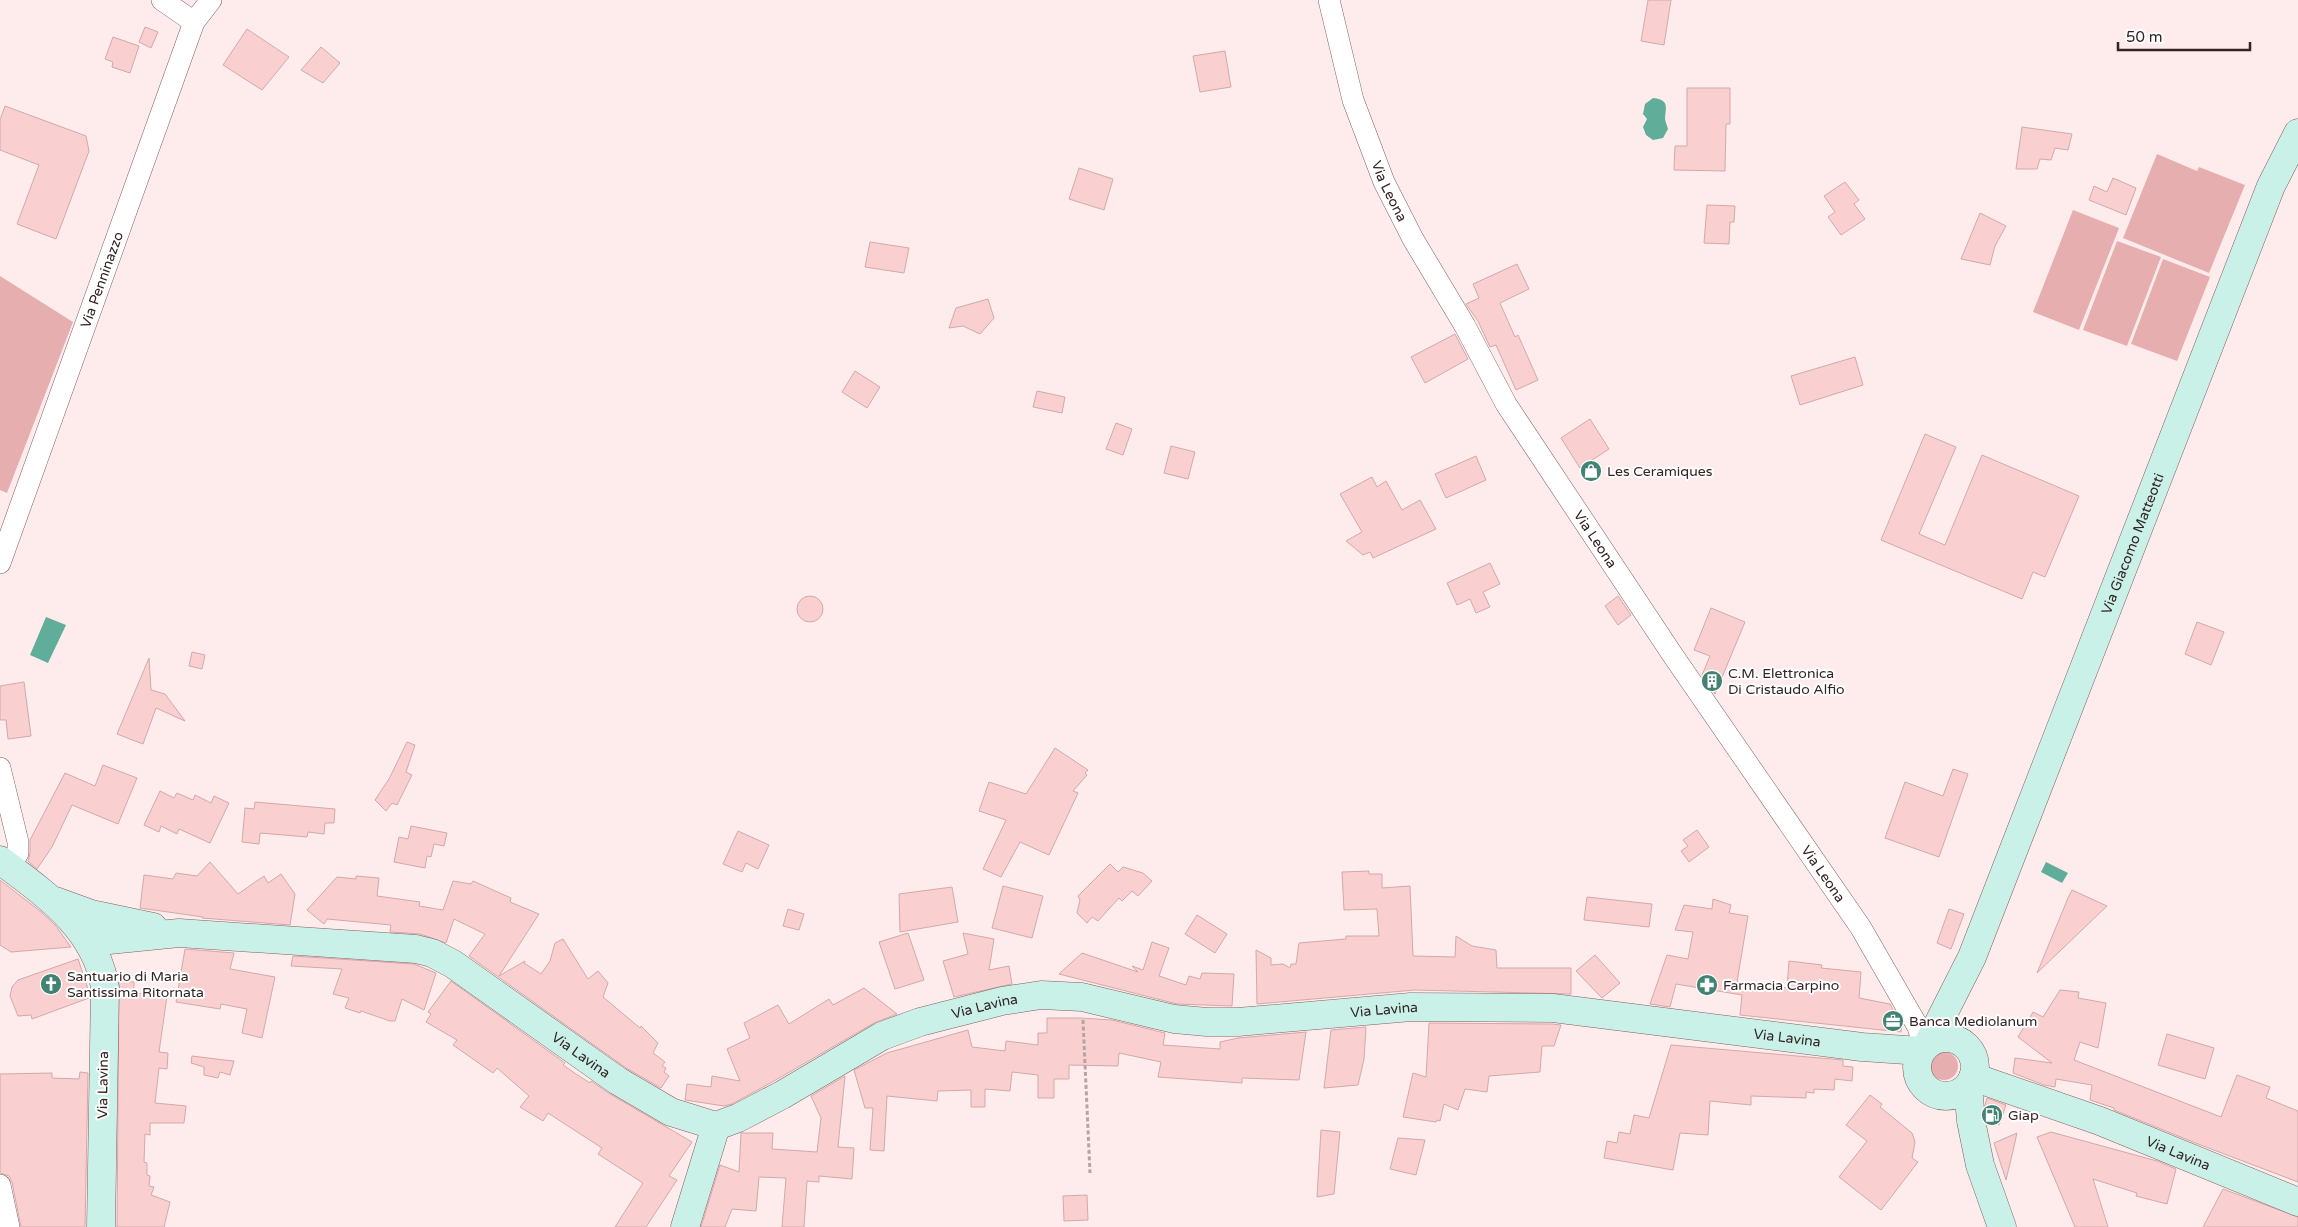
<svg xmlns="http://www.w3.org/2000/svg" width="2298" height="1227" viewBox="0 0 2298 1227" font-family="'Varela Round',sans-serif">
  <rect width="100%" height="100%" fill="#feecec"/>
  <path fill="#e6aeae" d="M2157,154L2197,171L2199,167L2245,185L2209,273L2123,238Z
    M2073,210L2119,228L2079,330L2033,312Z
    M2117,241L2161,257L2127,346L2083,330Z
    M2163,259L2210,277L2177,361L2131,344Z
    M0,276L73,322L7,493L0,490Z
    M1930 1066a14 14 0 1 1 28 0a14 14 0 1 1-28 0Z"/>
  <path fill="#60ad9a" d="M1653,98C1669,100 1666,106 1665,118C1665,121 1667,125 1668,129L1663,138L1653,140L1646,135L1643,127L1647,119L1643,114L1645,104Z
    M46,617L66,625L48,663L30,655Z
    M2046,862L2068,873L2062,883L2041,872Z"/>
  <path fill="#facfcf" stroke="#d2a9a8" d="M1648,0H1671L1664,45L1641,41Z
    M145,27L158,32L151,48L139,42Z
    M247,29L289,57L262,90L223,65Z
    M113,37L139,46L130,73L112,67L113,62L105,59Z
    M321,47L340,63L323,83L301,70Z
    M1225,51L1231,87L1200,92L1193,56Z
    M1687,88H1730V124H1726L1725,171L1674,170L1675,146H1687Z
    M5,106L86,136L89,151L56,239L17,224L39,165L0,150V120Z
    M2022,127L2072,134L2068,150L2055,148L2051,160L2040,159L2037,169H2016Z
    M1079,168L1113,179L1104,210L1069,199Z
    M2113,178L2136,188L2126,215L2089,200L2094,186L2107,192Z
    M1845,182L1859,200L1854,204L1865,219L1841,235L1828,217L1835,212L1824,196Z
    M1707,205L1735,206L1734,222H1730L1729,244L1704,243Z
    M1980,213L2006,226L1995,246L1990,265L1961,259Z
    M870,242L909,248L904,273L865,267Z
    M1517,264L1529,289L1500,303L1515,337L1518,335L1538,380L1516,390L1496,345L1490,347L1478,321L1466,304L1479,298L1473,284Z
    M988,299L994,318L980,334L963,326L949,328L956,308Z
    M1455,334L1468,359L1425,383L1411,357Z
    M1855,357L1863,385L1800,405L1791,376Z
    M855,371L880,387L867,408L842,392Z
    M1037,391L1065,397L1062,413L1033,407Z
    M1590,419L1609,449L1580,468L1561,438Z
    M1116,423L1132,429L1123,455L1106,449Z
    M1925,434L1956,447L1919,534L1945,545L1982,455L2079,496L2045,577L2033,572L2022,599L1881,540Z
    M1171,446L1195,452L1188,479L1164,473Z
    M1476,456L1486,480L1446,498L1435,474Z
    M1372,477L1377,487L1386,481L1402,510L1420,500L1436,529L1373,558L1370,552L1363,555L1346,541L1362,532L1340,494Z
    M1490,563L1500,584L1483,592L1490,607L1476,613L1470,599L1457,605L1447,583Z
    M797 609a13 13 0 1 1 26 0a13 13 0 1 1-26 0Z
    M1618,596L1631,615L1618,625L1605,606Z
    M1711,608L1745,622L1715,694L1702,675L1710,656L1694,650Z
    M2197,622L2224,632L2211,665L2185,654Z
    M192,652L205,655L202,669L189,666Z
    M149,658L151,690L165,694L185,721L156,708L143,744L117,734Z
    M24,682L31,736L8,739L6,720H0V686Z
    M407,742L415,745L406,772L412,775L397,805L392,803L386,811L375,800L389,779Z
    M1055,748L1088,770L1085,773L1087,775L1073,791L1078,793L1049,855L1020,842L1001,877L983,869L1006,820L979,811L989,782L1026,794Z
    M103,765L137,778L118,824L72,805L52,847L37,869L28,861L30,853V840L65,773L95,786Z
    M1953,769L1968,774L1939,857L1885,838L1905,782L1943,796Z
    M160,791L174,798L177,793L193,800L195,795L211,803L214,796L229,803L210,843L179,829L177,834L161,826L159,832L144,825Z
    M255,802L335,809L334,823H325L324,834L308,832L307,837L260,833L259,844L242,842L245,808L254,809Z
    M411,826L447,833L444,846L434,844L431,857L427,856L425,868L394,862L399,837L408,839Z
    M1697,830L1709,847L1689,862L1681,851L1688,846L1683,840Z
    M738,831L769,845L758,869L746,863L742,872L723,864Z
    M210,862L238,894L264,876L268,883L281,874L295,894L290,925L202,918L203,917L140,908L144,875L173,879L176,873L197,876Z
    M1110,864L1118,872L1123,867L1143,873L1152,881L1138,896L1132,891L1122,901L1119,898L1098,921L1092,917L1087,923L1077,913L1080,900L1078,896Z
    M1369,871V874H1382V888L1410,886L1413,956L1455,957L1456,936L1472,946L1496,950L1497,968H1571V994L1415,990L1257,1004L1256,950L1271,958V965L1283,964L1290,968L1291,964H1296L1299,943L1346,939V936H1379L1377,909L1344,910L1342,872Z
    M356,876L379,878L377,896L420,902L419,906L443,910L453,881L471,884L473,881L511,898L510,902L539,914L499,976L525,961L524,963L541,974L550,961L555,943L563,939L588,979L598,971L608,983L603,997L640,1028L641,1026L658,1043L653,1053L665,1062L662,1066L666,1068L664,1072L669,1076L661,1088L626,1068L469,956L485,934L454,919L446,943L420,934L390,932L391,925L327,919L324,924L307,910L337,877L356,879Z
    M0,880L40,911L55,925L71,947L11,952L0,945Z
    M1003,886L1043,896L1032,938L992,928Z
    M952,887L958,922L900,932L899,894Z
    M2072,890L2107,906L2037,973L2068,898Z
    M1587,897L1652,904L1649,927L1584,920Z
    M1713,899L1731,905L1729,913L1748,916L1737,982L1787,988L1789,961L1822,965L1821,968L1861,972L1859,998L1890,1004L1902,1025L1901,1032L1740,1015L1742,995L1676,984L1670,1007L1650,1004L1667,955L1688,959L1693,932L1675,930L1684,905L1712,909Z
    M788,909L804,914L799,930L783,926Z
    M1949,909L1964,914L1951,949L1937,943Z
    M1197,915L1227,934L1215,953L1185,934Z
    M908,933L924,980L895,989L879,942Z
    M963,933L994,939L989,970L1009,966L1012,984L954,997L943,961L968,954Z
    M1152,942L1169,948L1159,976L1186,985L1189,976L1200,979L1202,973L1234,974L1232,1006L1177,1004L1059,974L1082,953L1138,972L1132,966L1143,970Z
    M185,949L234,953L230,969L275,977L262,1038L242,1033L247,1009L221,1004L220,1009L176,1002Z
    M1595,955L1620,983L1602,998L1576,971Z
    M293,956L414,964L436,973L424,1010L402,999L395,1021H390L361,1011L360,1013L345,1008L349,998L333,994L342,969L291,966Z
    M78,959L89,992V998L32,1019L31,1015L18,1016L10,996L12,987L18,980Z
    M119,981L134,982V993L167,996L159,1052L168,1053L167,1069L159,1068L155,1103L186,1106L184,1123H150V1135L145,1134L144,1162L147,1163V1175L150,1176L149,1186L154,1187L151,1195L170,1202L164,1227H117Z
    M451,981L565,1063L563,1065L576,1074L590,1083L591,1081L610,1094L692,1142L669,1176L677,1180L646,1227H615L643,1183L598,1154L602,1148L548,1113L543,1121L520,1107L529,1096L497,1068L493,1073L453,1045L457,1040L426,1022L431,1014L428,1012Z
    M864,988L897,1014L874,1023L774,1081L732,1104L724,1106L685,1100L687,1084L711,1087L712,1076L740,1081L727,1049L750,1038L744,1023L778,1005L789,1024L829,999L833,1005Z
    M2060,990L2079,992L2078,998L2106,1003L2098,1048L2080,1042L2074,1060L2221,1117L2237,1075L2270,1087L2266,1098L2298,1111V1182L2198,1144L2114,1110V1108L2090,1100L2092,1085L2056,1079L2055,1087L2044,1085L2013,1073L2015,1058L2052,1063L2018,1037L2033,1012L2043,1017Z
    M1047,1018H1080L1112,1020L1165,1033L1163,1045L1220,1049V1042L1238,1038L1306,1032L1299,1080L1242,1078V1083L1158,1077L1161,1062L1119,1053L1118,1066L1069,1065V1079H1054V1098H1038V1075L1012,1072L1010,1091L985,1089V1107H971V1090L938,1091L937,1101L887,1096L884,1151L870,1150L873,1108H865L854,1070L887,1053L968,1030L972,1047L1005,1051L1006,1041L1038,1045V1033H1047Z
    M1429,1023L1552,1024L1561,1025L1554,1046H1542L1540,1072L1489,1076L1487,1092L1465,1089L1458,1110L1444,1104L1440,1121L1437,1120L1436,1122L1403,1117L1413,1073L1426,1077Z
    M1366,1027L1364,1059L1358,1085L1324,1088L1331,1030Z
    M2167,1034L2214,1048L2205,1079L2158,1065Z
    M1671,1045L1843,1060V1066L1853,1067L1852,1081L1835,1079L1834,1090L1814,1089V1093L1806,1092V1098L1751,1096V1105L1710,1101L1708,1135L1680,1133L1673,1170L1604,1158L1607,1141L1617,1143L1619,1132L1630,1134L1634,1115L1649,1118Z
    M192,1056L224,1060L234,1061L230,1075L220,1072L218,1078L204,1075V1067L191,1063Z
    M80,1072L88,1073L85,1227H21L12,1182L9,1176L0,1173V1074L52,1073V1078L79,1079Z
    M845,1076L838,1147L854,1148L852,1179L819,1176V1182L807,1181L804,1227H782L786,1178L759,1177L756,1211L732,1209L725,1227H701L720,1165L739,1172L741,1133H773L772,1149L817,1152L821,1118L811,1096Z
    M1870,1095L1882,1104L1880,1107L1912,1133L1915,1142L1912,1158L1918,1162L1881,1210L1839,1177L1867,1141L1846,1125Z
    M1987,1098L2006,1105L1999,1125L1987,1121L1985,1105Z
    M1321,1130L1340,1132L1334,1194L1317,1197Z
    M2051,1132L2157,1161L2176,1169L2167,1204L2136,1196L2137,1193L2093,1179L2108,1227H2075L2037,1137Z
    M2017,1133L2013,1151L2006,1180L1994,1143Z
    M1398,1138L1425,1140L1416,1175L1390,1169Z
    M2223,1189L2298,1217V1227H2203Z
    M1087,1195L1088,1220L1064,1221L1063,1196Z"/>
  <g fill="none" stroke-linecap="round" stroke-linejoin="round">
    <g stroke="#835e5e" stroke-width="22">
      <g id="street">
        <path d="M162,0L194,22"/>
        <path id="s1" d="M1329,0L1353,100L1384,182L1413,239L1465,326L1506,404L1672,654L1861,928L1918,1027L1924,1047"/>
        <path id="s2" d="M0,563L194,22L211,0"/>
        <path d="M0,768L18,842V853L10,867"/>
        <path d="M0,1185L9,1227"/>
      </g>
    </g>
    <g stroke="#835e5e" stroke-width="29">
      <g id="secondary">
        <path d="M0,860C44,893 97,929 105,988L101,1227"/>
        <path d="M55,901L91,914L153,927"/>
        <path id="s3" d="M90,945L99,941L179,933L416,949L432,953L453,964L618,1081L671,1112L716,1126L738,1118L782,1095L882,1036L920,1022L1002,1001L1041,995L1082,997L1174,1019L1207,1022H1238L1411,1007L1553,1008L1862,1047L1921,1051"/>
        <circle cx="1946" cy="1067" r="29"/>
        <path id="s4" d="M1928,1044L1972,957L2271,186L2298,133"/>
        <path id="s5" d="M1973,1077L2100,1121L2298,1202"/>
        <path d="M1968,1086L1971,1121L1980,1165L2002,1227"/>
        <path d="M685,1227L716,1126"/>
      </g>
    </g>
    <path stroke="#b6a4a4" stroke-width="3" stroke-dasharray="4 2.5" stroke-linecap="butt" d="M1083,1020L1090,1173"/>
    <use href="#street" stroke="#fff" stroke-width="21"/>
    <use href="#secondary" stroke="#c9f1e8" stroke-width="28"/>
  </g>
  <defs>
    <g id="shop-disc" transform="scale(1.125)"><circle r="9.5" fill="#428373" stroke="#fff"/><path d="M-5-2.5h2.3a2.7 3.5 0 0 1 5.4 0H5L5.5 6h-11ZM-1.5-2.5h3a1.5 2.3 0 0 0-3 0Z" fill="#fff"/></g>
    <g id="building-disc" transform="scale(1.125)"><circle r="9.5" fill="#428373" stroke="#fff"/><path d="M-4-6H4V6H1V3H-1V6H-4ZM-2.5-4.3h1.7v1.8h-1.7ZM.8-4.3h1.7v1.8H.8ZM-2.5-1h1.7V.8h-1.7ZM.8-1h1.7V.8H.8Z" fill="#fff"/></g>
    <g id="church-disc" transform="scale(1.125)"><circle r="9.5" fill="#428373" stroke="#fff"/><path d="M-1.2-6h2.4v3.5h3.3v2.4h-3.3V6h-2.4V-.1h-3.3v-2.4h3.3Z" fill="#fff"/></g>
    <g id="pharmacy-disc" transform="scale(1.125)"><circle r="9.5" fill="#428373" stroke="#fff"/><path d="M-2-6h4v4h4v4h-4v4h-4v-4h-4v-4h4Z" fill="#fff"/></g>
    <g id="office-disc" transform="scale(1.125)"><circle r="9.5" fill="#428373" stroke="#fff"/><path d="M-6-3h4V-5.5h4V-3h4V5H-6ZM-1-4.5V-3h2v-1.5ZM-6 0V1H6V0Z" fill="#fff"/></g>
    <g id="fuel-disc" transform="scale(1.125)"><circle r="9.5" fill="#428373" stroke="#fff"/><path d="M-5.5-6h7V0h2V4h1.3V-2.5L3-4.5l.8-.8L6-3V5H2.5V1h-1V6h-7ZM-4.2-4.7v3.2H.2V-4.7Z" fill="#fff"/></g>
  </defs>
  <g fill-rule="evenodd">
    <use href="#shop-disc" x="1591" y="471"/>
    <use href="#building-disc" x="1712" y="681"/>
    <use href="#church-disc" x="51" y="984"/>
    <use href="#pharmacy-disc" x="1707" y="985"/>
    <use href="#office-disc" x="1893" y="1021"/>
    <use href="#fuel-disc" x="1992" y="1115"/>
  </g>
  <g text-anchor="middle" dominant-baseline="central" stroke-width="4" stroke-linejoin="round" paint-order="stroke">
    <g font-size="14" fill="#332323" stroke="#fff">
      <text stroke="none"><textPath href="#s1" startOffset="201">Via Leona</textPath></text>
      <text stroke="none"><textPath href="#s2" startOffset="301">Via Penninazzo</textPath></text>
      <text stroke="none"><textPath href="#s1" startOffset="606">Via Leona</textPath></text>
      <text stroke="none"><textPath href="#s4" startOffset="541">Via Giacomo Matteotti</textPath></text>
      <text stroke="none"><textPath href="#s1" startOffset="1011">Via Leona</textPath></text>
      <text stroke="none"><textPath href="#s3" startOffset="975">Via Lavina</textPath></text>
      <text stroke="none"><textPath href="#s3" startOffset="1379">Via Lavina</textPath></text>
      <text stroke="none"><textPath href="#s3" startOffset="1784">Via Lavina</textPath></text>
      <text stroke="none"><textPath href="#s3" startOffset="525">Via Lavina</textPath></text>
      <text transform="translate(103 1085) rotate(-89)">Via Lavina</text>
      <text stroke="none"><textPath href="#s5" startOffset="219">Via Lavina</textPath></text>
    </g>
    <g font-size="14" fill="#332323" stroke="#fff" text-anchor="start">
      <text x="1607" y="471">Les Ceramiques</text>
      <text x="1728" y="673">C.M. Elettronica<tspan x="1728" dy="16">Di Cristaudo Alfio</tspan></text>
      <text x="67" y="976">Santuario di Maria<tspan x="67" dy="16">Santissima Ritornata</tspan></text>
      <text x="1723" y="985">Farmacia Carpino</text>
      <text x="1909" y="1021">Banca Mediolanum</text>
      <text x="2008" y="1115">Giap</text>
    </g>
  </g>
  <path d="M2118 42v8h132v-8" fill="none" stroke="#332323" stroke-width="2.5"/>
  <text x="2126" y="42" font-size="15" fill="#332323" stroke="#ffffff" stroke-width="4" paint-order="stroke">50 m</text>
</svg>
